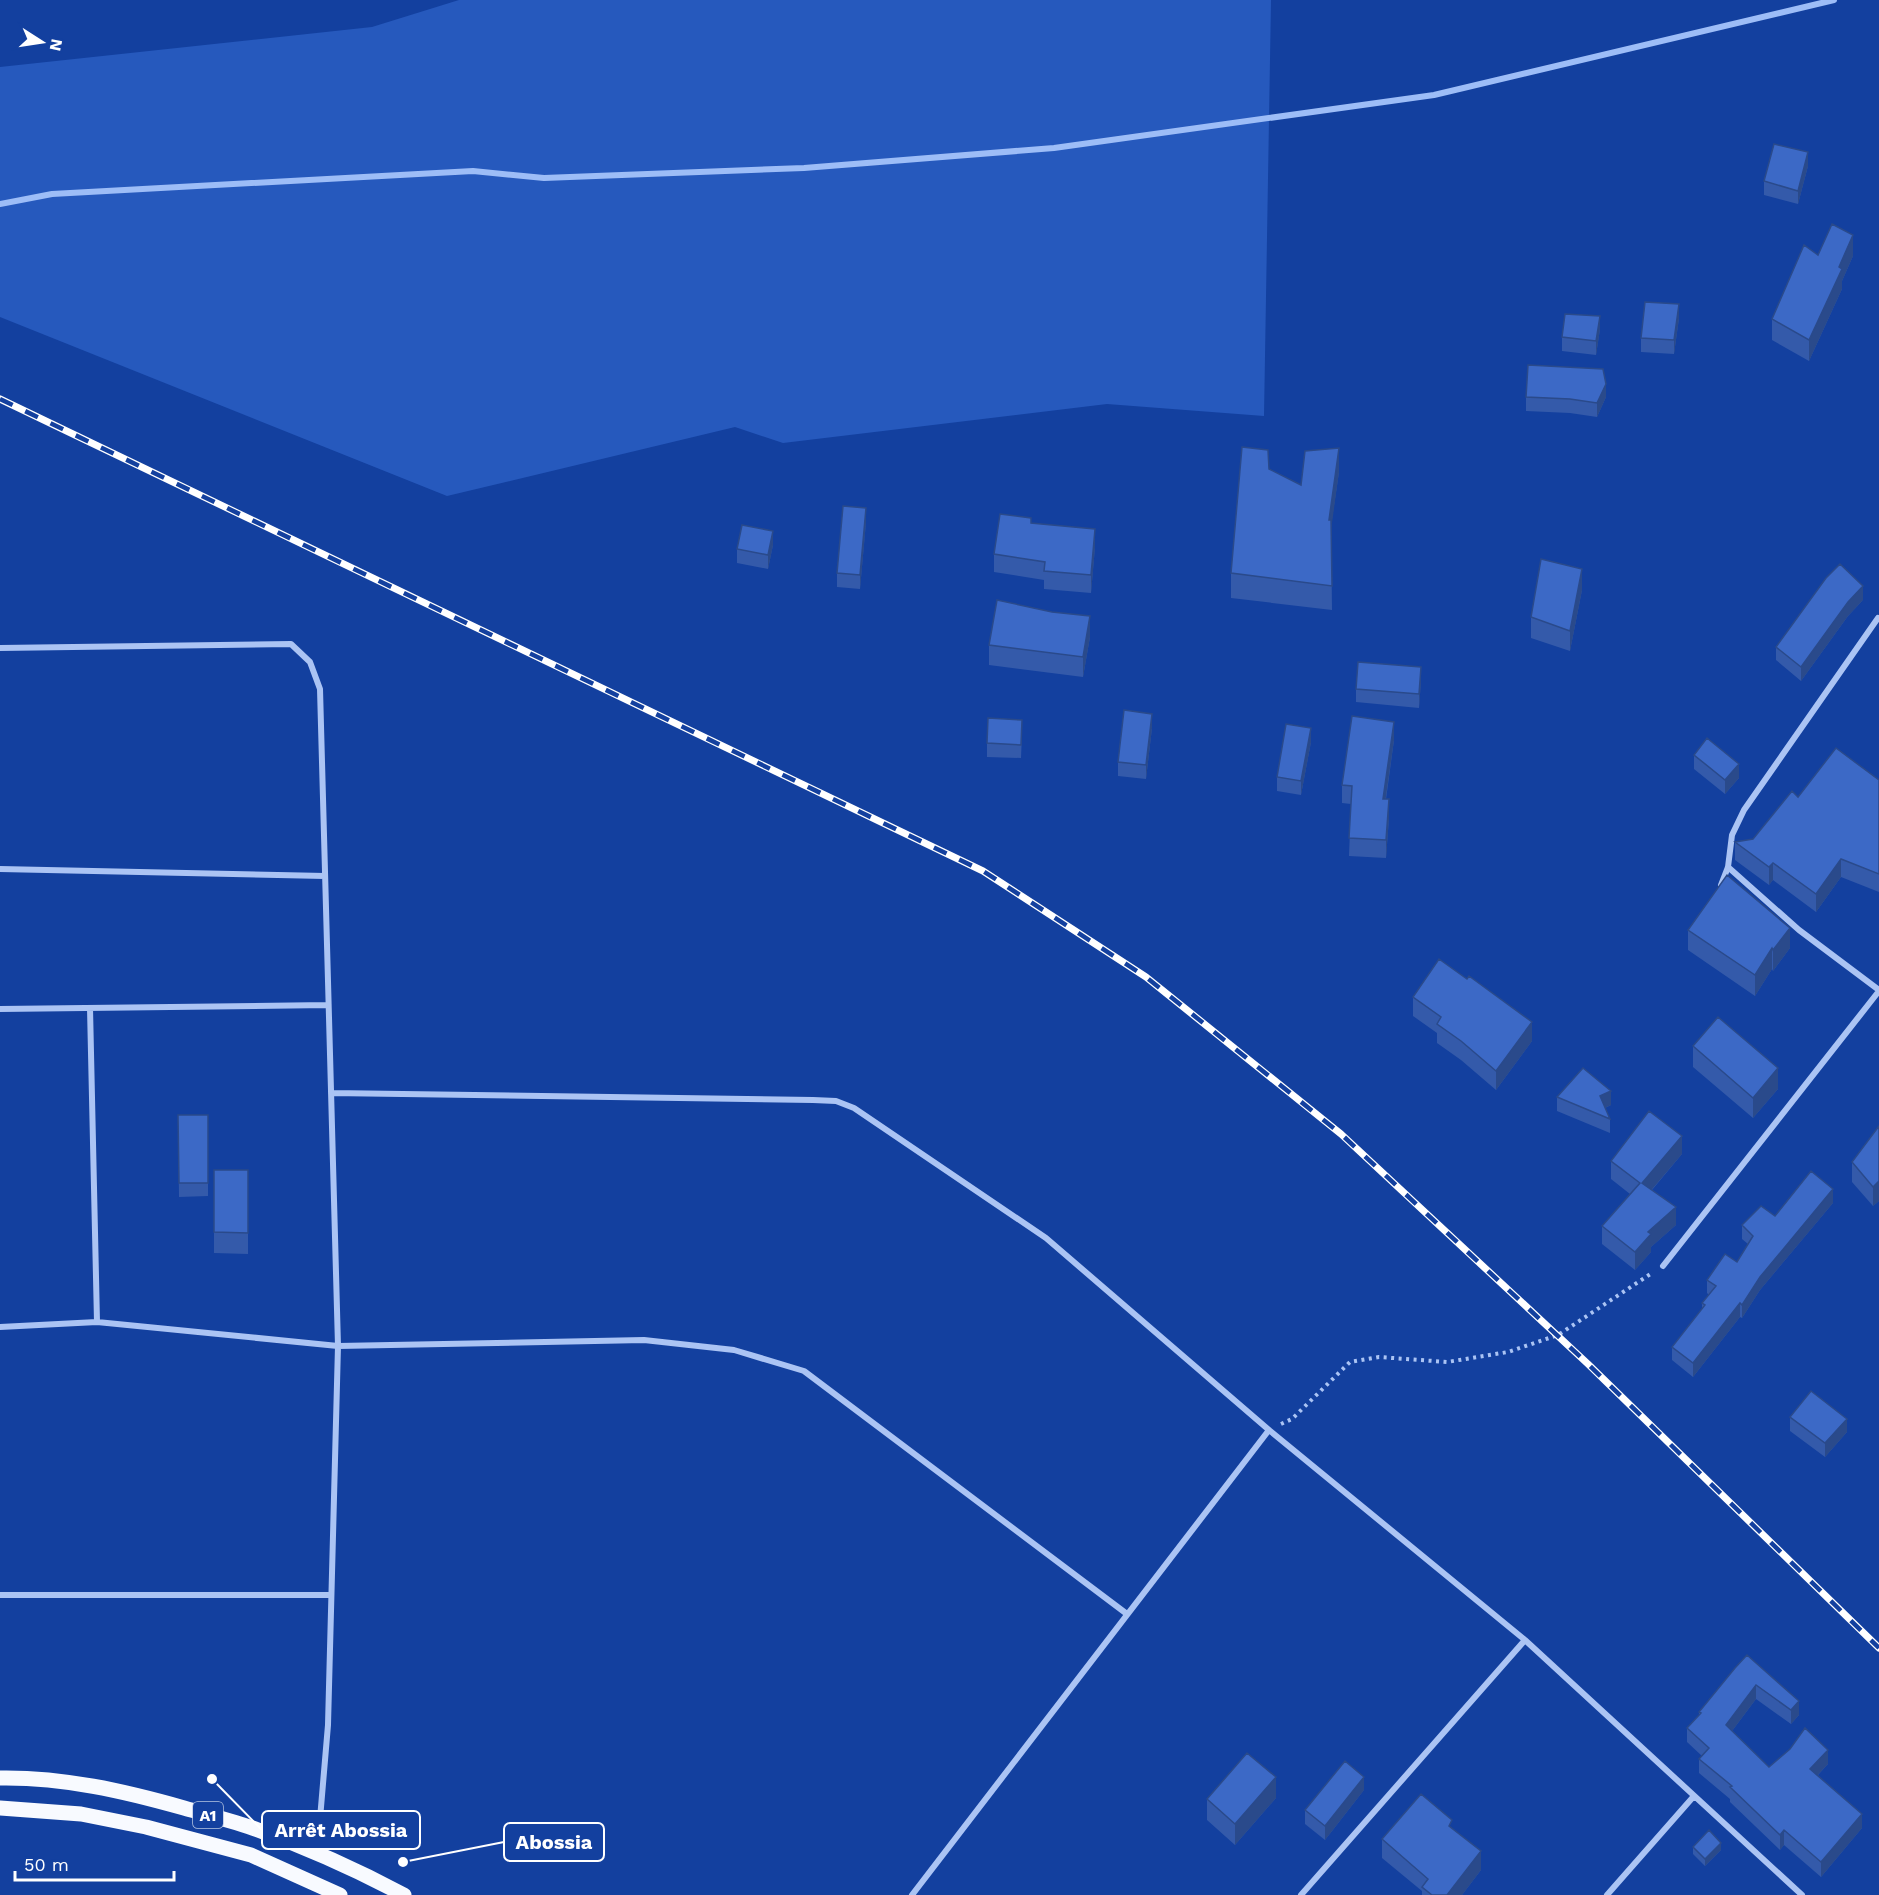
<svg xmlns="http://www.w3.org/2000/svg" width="1879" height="1895" viewBox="0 0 1879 1895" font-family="'Work Sans',sans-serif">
  <rect width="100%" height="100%" fill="#13409f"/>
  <path fill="#2659bd" d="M459,0H1271L1264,416L1107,404L783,443L735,427L447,496L0,317V67L372,27Z"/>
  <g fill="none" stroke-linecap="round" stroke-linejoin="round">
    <path stroke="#9dbdf7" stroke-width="6" d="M0,204L52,194L473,171L544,178L804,168L1054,148L1434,95L1834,0"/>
    <path stroke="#abc4f4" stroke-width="4" stroke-dasharray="3 4.5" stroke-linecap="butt" d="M1281,1424L1292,1419L1350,1362L1379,1357L1447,1362L1508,1352L1558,1335L1652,1273"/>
    <path stroke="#abc4f4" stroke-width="6" d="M0,648L291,644L310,662L320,689L338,1346L328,1725L317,1854
      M1728,867L1799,930L1879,990
      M0,869L325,876
      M1721,885L1728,867L1732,835L1744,810L1878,618
      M90,1008L97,1322
      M0,1009L328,1005
      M331,1093L813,1100L836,1101L854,1108L1046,1238L1269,1430L1525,1640L1802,1895
      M1663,1266L1879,991
      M0,1327L97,1322L338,1346L644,1340L734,1350L804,1371L1127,1614
      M0,1595H331
      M912,1895L1269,1430
      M1301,1895L1525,1640
      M1607,1895L1694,1796"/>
    <path stroke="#f8faff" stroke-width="15" d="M0,1778C63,1777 124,1791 184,1808C208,1815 234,1821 258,1830C308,1848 357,1870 404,1895
      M0,1808L81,1814L146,1827L251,1855L340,1895"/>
    <g stroke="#fff" stroke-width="7">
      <path id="rail" d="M0,399L983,871L1146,977L1341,1134L1588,1364L1879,1648"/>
    </g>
    <use href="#rail" stroke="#13409f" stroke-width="4.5" stroke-dasharray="14" stroke-linecap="butt"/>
  </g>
  <path fill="#345aaa" d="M1808,166L1798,204L1764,195V181Z
    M1818,255L1853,256L1842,281V289L1809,361L1772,340V319Z
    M1679,318L1674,354L1641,352V338Z
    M1600,329L1596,355L1562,351V337Z
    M1526,397H1606L1597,417L1570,413L1526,411Z
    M1269,469L1301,485L1339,472L1331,526L1332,610L1231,598V573Z
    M866,522L860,589L837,587V573Z
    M1031,523L1095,547L1091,593L1044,589V580L994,572V554Z
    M773,545L768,569L737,563V549Z
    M1582,590L1570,651L1531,638V617Z
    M1863,600L1848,616L1801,681L1776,660V647Z
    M1090,637L1083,677L989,665V645Z
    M1421,681L1419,708L1356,702V689Z
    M1152,728L1146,779L1118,776V762Z
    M1022,734L1021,758L987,757V743Z
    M1394,740L1386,799L1389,818L1386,858L1349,856L1351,804L1342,803V785Z
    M1311,742L1301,795L1277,791V777Z
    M1694,755L1739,778L1725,794L1694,769Z
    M1879,780V892L1841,877L1816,912L1773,880L1769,885L1735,860V842L1753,839L1798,797Z
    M1688,930L1790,948L1773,971L1772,969L1755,996L1688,950Z
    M1413,997L1532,1041L1496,1090L1461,1060L1437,1043V1033L1413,1016Z
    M1693,1046L1778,1089L1753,1118L1693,1067Z
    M1557,1097L1611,1105L1605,1108L1610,1119V1133L1557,1111Z
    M178,1115H208V1196L179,1197Z
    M1879,1126V1201L1873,1206L1852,1182V1162Z
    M1682,1154L1652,1190L1676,1225L1651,1247V1252L1635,1270L1602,1244V1226L1630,1194L1611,1179V1161Z
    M214,1170H248V1254L214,1253Z
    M1833,1203L1760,1290L1742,1318L1740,1317L1693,1377L1672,1360V1347L1702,1309V1303L1709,1295L1707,1293V1280L1737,1262L1748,1244L1742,1239V1225L1775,1216Z
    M1790,1417L1847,1432L1825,1457L1790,1431Z
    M1735,1668L1799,1715L1791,1724L1756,1699L1732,1731L1769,1767L1828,1764L1818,1775L1862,1828L1821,1877L1784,1845L1780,1850L1730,1802V1799L1699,1773V1759L1702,1756L1687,1742V1728L1699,1715V1712Z
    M1364,1790L1325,1840L1305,1824V1810Z
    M1276,1798L1235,1845L1207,1820V1799Z
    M1452,1829L1481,1870L1462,1895H1422V1891L1382,1858V1839Z
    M1693,1847L1721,1850L1705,1866L1693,1854Z"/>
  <path fill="#2a4a8b" d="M1808,152V166L1798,204V191Z
    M1853,235V256L1842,281V289L1809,361V340L1839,267Z
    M1679,304V318L1674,354V340Z
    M1600,316V329L1596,355V341Z
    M1606,384V397L1597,417V403Z
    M1339,448V472L1329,545V520Z
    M866,508V522L860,589V575Z
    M1095,529V547L1091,593V575Z
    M773,531V545L768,569V555Z
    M1582,569V590L1570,651V631Z
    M1863,586V600L1848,616L1801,681V667L1848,602Z
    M1090,616V637L1083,677V657Z
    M1421,667V681L1419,708V694Z
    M1152,714V728L1146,779V765Z
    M1394,722V740L1383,817V799Z
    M1311,728V742L1301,795V781Z
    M1739,764V778L1725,794V780Z
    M1389,799V818L1386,858V840Z
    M1841,859V877L1816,912V894Z
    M1773,863V880L1769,885V867Z
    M1790,928V948L1773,971V950Z
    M1772,948V969L1755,996V975Z
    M1532,1022V1041L1496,1090V1071Z
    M1778,1068V1089L1753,1118V1098Z
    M1611,1091V1105L1600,1110V1096Z
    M1682,1136V1154L1642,1201V1183Z
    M1879,1181V1201L1873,1206V1187Z
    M1833,1189V1203L1760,1290L1742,1318V1305L1760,1277Z
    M1676,1207V1225L1651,1247V1252L1635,1270V1252L1648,1232Z
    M1740,1303V1317L1693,1377V1363Z
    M1847,1419V1432L1825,1457V1443Z
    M1756,1685V1699L1726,1739V1725Z
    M1799,1701V1715L1791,1724V1710Z
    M1828,1750V1764L1810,1783V1769Z
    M1276,1777V1798L1235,1845V1824Z
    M1364,1777V1790L1325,1840V1826Z
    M1862,1814V1828L1821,1877V1862Z
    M1784,1830V1845L1780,1850V1835Z
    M1721,1843V1850L1705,1866V1859Z
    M1481,1851V1870L1462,1895H1447Z"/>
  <path fill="#3c69c6" stroke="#2a4a8b" stroke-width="1.5" d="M1774,144L1808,152L1798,191L1764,181Z
    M1832,224L1853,235L1839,267L1842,269L1809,340L1772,319L1804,245L1818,255Z
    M1645,302L1679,304L1674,340L1641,338Z
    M1565,314L1600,316L1596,341L1562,337Z
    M1528,365L1603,369L1606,384L1597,403L1570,399L1526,397Z
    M1242,447L1268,450L1269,469L1301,485L1305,451L1339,448L1329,520H1331L1332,586L1231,573Z
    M843,506L866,508L860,575L837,573Z
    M1000,514L1031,518V523L1095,529L1091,575L1044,571L1045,562L994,554Z
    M742,525L773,531L768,555L737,549Z
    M1541,559L1582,569L1570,631L1531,617Z
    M1840,564L1863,586L1848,602L1801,667L1776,647L1826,578Z
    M997,600L1052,612L1090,616L1083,657L989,645Z
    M1358,662L1421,667L1419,694L1356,689Z
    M1124,710L1152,714L1146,765L1118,762Z
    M1352,716L1394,722L1383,799H1389L1386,840L1349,838L1352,786L1342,785Z
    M988,718L1022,720L1021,745L987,743Z
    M1286,724L1311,728L1301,781L1277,777Z
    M1707,738L1739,764L1725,780L1694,755Z
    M1836,748L1879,780V874L1841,859L1816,894L1773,863L1769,867L1735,842L1753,839L1792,791L1798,797Z
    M1727,875L1790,928L1773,950L1772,948L1755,975L1688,930Z
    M1439,959L1467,979L1469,976L1532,1022L1496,1071L1461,1041L1437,1024L1441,1017L1413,997Z
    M1718,1017L1778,1068L1753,1098L1693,1046Z
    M1583,1068L1611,1091L1600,1096L1610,1119L1557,1097Z
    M1649,1111L1682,1136L1642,1183L1676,1207L1648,1232L1651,1234L1635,1252L1602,1226L1640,1183L1611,1161Z
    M178,1115H208V1183H179Z
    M1879,1126V1181L1873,1187L1852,1162Z
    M214,1170H248V1233L214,1232Z
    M1811,1171L1833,1189L1760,1277L1742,1305L1740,1303L1693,1363L1672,1347L1705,1305L1702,1303L1716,1286L1707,1280L1725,1254L1737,1262L1753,1236L1742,1225L1761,1206L1775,1216Z
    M1811,1391L1847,1419L1825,1443L1790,1417Z
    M1747,1655L1799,1701L1791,1710L1756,1685L1726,1725L1769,1767L1790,1749L1805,1728L1828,1750L1810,1769L1862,1814L1821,1862L1784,1830L1780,1835L1730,1787L1732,1786L1699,1759L1709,1748L1687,1728L1701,1713L1699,1712L1735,1668Z
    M1247,1753L1276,1777L1235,1824L1207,1799Z
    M1345,1761L1364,1777L1325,1826L1305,1810Z
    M1421,1794L1452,1820L1449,1826L1481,1851L1447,1895H1432L1422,1887L1428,1879L1382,1839Z
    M1709,1830L1721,1843L1705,1859L1693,1847Z"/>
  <g text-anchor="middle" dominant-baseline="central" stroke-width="4.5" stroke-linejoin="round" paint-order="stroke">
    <rect fill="#13409f" stroke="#b8c6e2" stroke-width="1.5" x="193" y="1802" width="30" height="26" rx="4.5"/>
    <g font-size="16" font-weight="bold" fill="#fff">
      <text x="208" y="1815">A1</text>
    </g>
  </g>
  <path fill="none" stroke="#fff" stroke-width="2" d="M212 1779L262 1830M403 1862L504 1842"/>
  <g fill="#fff" stroke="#13409f" stroke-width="2">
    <circle cx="212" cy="1779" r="6"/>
    <circle cx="403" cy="1862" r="6"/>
  </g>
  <g fill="#13409f" stroke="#fff" stroke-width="2">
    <rect x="262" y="1811" width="158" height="38" rx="6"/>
    <rect x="504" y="1823" width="100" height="38" rx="6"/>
  </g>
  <g font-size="20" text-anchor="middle" font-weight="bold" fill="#fff">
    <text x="341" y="1837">Arrêt Abossia</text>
    <text x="554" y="1849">Abossia</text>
  </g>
  <g transform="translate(42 42) rotate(102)" stroke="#13409f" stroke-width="4.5" paint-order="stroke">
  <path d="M0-4.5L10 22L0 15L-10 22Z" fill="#ffffff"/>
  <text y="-9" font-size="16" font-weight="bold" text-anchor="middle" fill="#ffffff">N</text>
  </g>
  <path d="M15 1871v9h159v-9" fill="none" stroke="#ffffff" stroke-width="3"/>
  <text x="24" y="1871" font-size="18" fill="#ffffff" stroke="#13409f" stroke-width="4.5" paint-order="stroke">50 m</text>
</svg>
